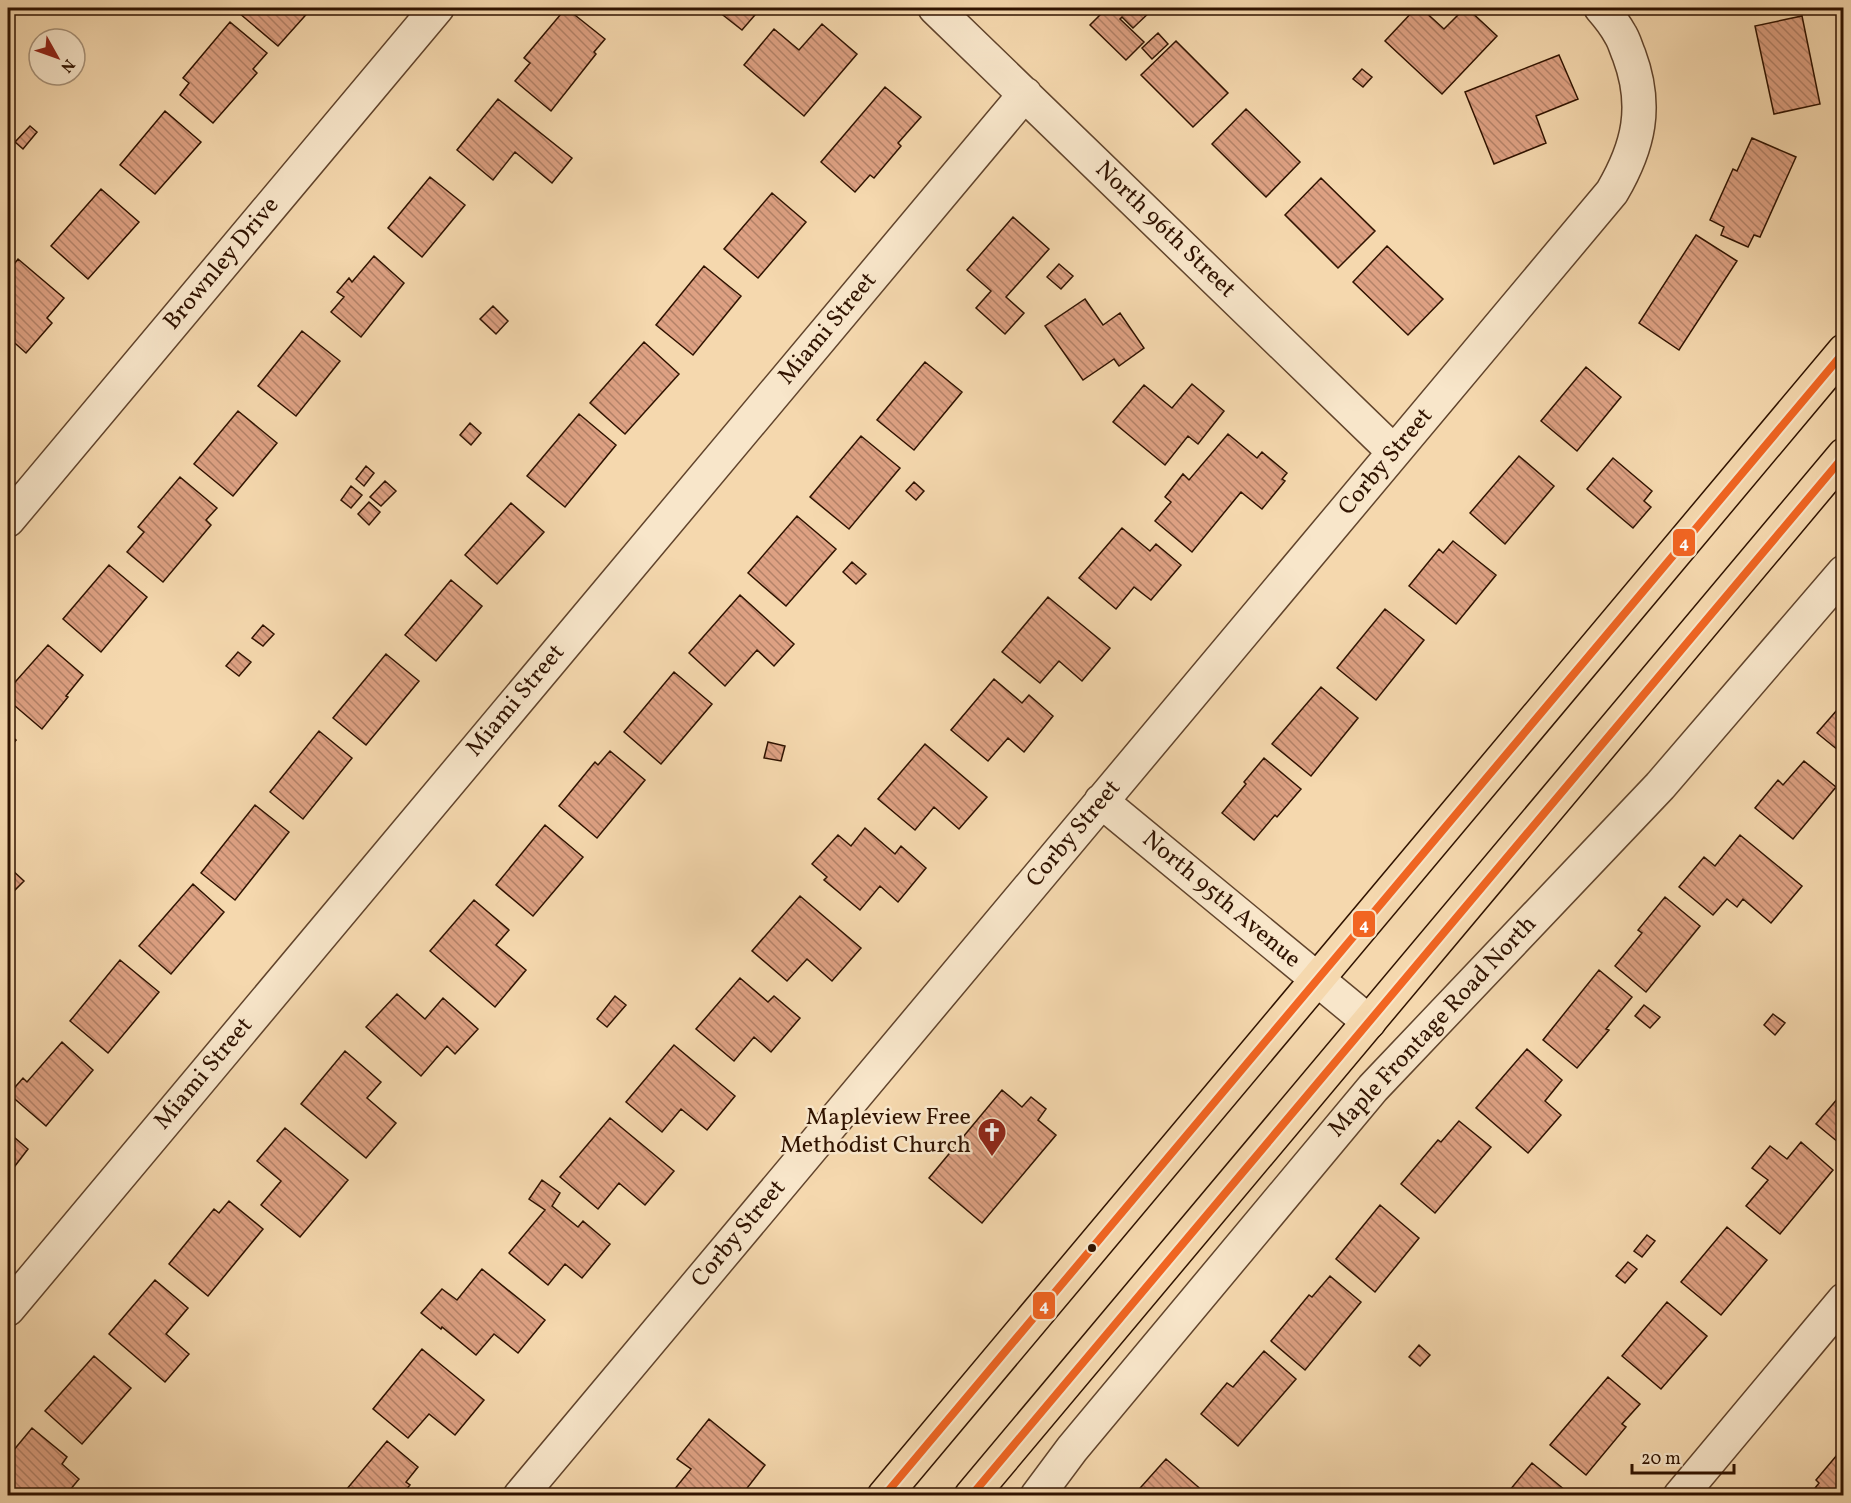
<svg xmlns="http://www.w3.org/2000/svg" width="1851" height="1503" viewBox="0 0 1851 1503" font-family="Vollkorn,serif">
  <defs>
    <pattern id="building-back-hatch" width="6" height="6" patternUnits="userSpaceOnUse" patternTransform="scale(1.5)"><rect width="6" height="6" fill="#dea183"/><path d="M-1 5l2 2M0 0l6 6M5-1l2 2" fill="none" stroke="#b48269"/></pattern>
  </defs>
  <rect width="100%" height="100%" fill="#f5d8ae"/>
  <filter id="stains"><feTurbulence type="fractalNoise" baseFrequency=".00333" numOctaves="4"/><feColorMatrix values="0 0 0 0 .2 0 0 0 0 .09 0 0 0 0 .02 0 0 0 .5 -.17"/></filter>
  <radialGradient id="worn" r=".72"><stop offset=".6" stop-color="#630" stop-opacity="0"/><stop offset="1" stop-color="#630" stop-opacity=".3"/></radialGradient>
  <path fill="url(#building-back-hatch)" stroke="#301300" stroke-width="1.5" d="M244,8H312L278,46L239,13Z
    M566,8L605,39L594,52L596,54L551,111L515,81L530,63L524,58Z
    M714,8H761L742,30Z
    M1107,8H1154L1133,28L1122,17L1120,19L1144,42L1126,60L1090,25Z
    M1416,8H1421L1444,29L1465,8H1467L1497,36L1442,94L1385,41Z
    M1802,16L1820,104L1774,114L1755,26Z
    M230,22L267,53L253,69L257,73L213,123L180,95L189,83L183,78Z
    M822,24L857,54L804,116L744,65L774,29L799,50Z
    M1158,33L1168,44L1152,59L1142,48Z
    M1176,41L1228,93L1193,127L1141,75Z
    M1559,55L1578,99L1536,116L1546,143L1494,164L1465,92Z
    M1362,69L1372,77L1363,87L1353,79Z
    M885,87L921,117L898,143L901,146L874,178L870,175L855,192L821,162Z
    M498,99L572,158L552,183L515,152L493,180L457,150Z
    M1246,109L1300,162L1266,197L1212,144Z
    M165,111L201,142L155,194L120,165Z
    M30,126L37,132L23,149L15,142Z
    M1752,138L1796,157L1760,237L1754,235L1748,247L1721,235L1724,227L1710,220L1733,169L1737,171Z
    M430,177L465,205L422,257L388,228Z
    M1321,178L1375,231L1338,268L1285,215Z
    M101,189L139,222L88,279L51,246Z
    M772,193L806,222L758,278L724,249Z
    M1013,217L1049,249L1006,297L1024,313L1005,334L976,308L991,291L967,270Z
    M1696,235L1737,261L1679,350L1639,323Z
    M1387,246L1443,299L1408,335L1353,282Z
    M374,256L404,283L361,337L331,312L344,297L337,292L349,278L352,282Z
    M18,259L64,298L47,318L52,323L26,353L8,337V293L14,286L8,280V272Z
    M1059,264L1073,276L1061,289L1047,277Z
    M704,266L741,296L693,355L656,325Z
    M1085,299L1103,325L1120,313L1144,348L1119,366L1114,359L1083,380L1045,326Z
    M493,306L508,321L496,334L480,319Z
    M302,331L340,361L296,416L258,386Z
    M644,342L679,374L625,434L590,403Z
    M925,362L962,392L914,450L877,420Z
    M1586,367L1621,397L1577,451L1541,421Z
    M1192,384L1224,411L1198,444L1188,436L1165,465L1113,422L1144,385L1172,408Z
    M238,411L277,443L233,496L194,464Z
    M579,414L616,445L565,507L527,476Z
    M470,423L481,433L471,445L460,435Z
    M1228,434L1257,458L1262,452L1287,473L1282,479L1285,481L1262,509L1241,492L1192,552L1155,521L1171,502L1165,497L1183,474L1189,480Z
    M861,436L900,468L849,529L810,497Z
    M1519,456L1554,486L1505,544L1470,513Z
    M1613,458L1652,491L1644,501L1651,507L1633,528L1587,489Z
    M366,466L374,473L364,486L356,479Z
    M180,477L217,508L206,520L211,525L163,582L127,552L144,532L138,527Z
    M385,481L396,491L381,506L370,497Z
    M914,482L924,491L916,500L906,491Z
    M351,486L362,495L351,508L341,500Z
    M369,502L380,512L369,525L358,514Z
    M511,503L544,532L497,584L465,555Z
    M797,516L836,549L786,606L748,573Z
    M1122,528L1150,551L1156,544L1181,565L1151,600L1134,587L1116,609L1079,578Z
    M1453,541L1496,575L1456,624L1409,586L1439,549L1443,553Z
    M852,562L866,574L856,584L843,572Z
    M109,565L147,597L101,652L63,619Z
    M451,580L482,606L436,661L405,635Z
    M740,595L794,644L774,666L757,650L725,686L689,653Z
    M1048,597L1110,648L1082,681L1059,661L1040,683L1002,652Z
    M1385,609L1424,640L1376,700L1337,668Z
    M263,625L274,634L263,646L252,638Z
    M48,645L83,675L66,696L68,697L42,729L8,700V690Z
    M238,652L251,662L239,676L226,666Z
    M386,654L419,681L366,745L333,718Z
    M674,672L712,704L661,764L624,732Z
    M994,679L1022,703L1029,695L1053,716L1024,752L1008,738L988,761L951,730Z
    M1321,687L1358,718L1311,776L1272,744Z
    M1844,702V755L1817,733Z
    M319,731L352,758L303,819L270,792Z
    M8,733L16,740L8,750Z
    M768,742L785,746L781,761L764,758Z
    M925,744L987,797L959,829L934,807L915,830L878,799Z
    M610,751L645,780L597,838L559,806L595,762L598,765Z
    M1264,758L1301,789L1277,817L1275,815L1254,840L1222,813L1246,784L1244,782Z
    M1804,761L1836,787L1793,839L1755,808L1778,780L1783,785Z
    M255,805L289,832L235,900L201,873Z
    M545,825L583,857L533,916L496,885Z
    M865,828L895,854L901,846L926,868L898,902L880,886L860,910L824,880L827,877L812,864L838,835L851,846Z
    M1740,835L1802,886L1771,923L1743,899L1737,907L1727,899L1713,915L1679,887L1704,857L1715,866Z
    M11,869L24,881L10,895L8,892V873Z
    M193,884L224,912L171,974L139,946Z
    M800,896L861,948L832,981L807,959L787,981L752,951Z
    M1665,897L1700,926L1646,992L1615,966L1642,933L1638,930Z
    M474,900L509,930L496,945L526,970L495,1007L430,951Z
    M120,960L159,992L108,1053L70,1021Z
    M1599,970L1632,997L1606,1029L1609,1030L1577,1068L1543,1040Z
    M740,978L768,1002L774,996L800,1018L771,1052L754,1037L734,1061L696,1029Z
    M397,994L425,1019L443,998L478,1029L455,1054L447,1046L421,1076L366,1027Z
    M615,996L626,1005L607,1027L597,1019Z
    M1644,1005L1660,1017L1650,1028L1635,1016Z
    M1773,1014L1785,1023L1775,1035L1764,1025Z
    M62,1042L93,1070L46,1126L9,1094L23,1078L27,1082Z
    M674,1045L735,1096L707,1130L681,1109L662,1132L626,1102Z
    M1527,1049L1562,1080L1545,1101L1561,1115L1528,1153L1476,1108Z
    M345,1051L381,1082L367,1098L396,1123L366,1158L301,1104Z
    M1002,1090L1022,1107L1031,1097L1046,1109L1038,1120L1056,1135L982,1223L929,1178Z
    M1844,1091V1147L1816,1124Z
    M610,1118L674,1171L645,1205L619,1183L598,1209L560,1177Z
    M1459,1121L1491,1147L1435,1213L1401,1184L1438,1140L1441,1142Z
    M285,1128L348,1180L300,1237L261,1205L281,1181L257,1161Z
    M8,1132L28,1149L8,1175Z
    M1801,1142L1833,1170L1780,1234L1746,1206L1768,1180L1752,1168L1770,1146L1787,1159Z
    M542,1180L560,1193L552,1206L578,1227L583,1221L610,1244L582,1278L565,1264L548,1285L509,1253L545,1210L529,1199Z
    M229,1201L263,1229L208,1296L169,1264L214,1209L219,1213Z
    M1380,1205L1419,1238L1375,1292L1336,1259Z
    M1727,1227L1767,1260L1721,1315L1681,1282Z
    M1647,1235L1655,1241L1642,1257L1634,1251Z
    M1628,1262L1637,1269L1625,1283L1616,1276Z
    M482,1269L545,1320L518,1353L494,1334L476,1355L442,1327L441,1329L421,1313L442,1289L457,1300Z
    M1330,1276L1361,1302L1305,1370L1271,1341L1309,1295L1312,1297Z
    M155,1280L188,1308L166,1334L189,1354L165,1382L109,1334Z
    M1667,1302L1707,1336L1661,1389L1622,1356Z
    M1419,1345L1430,1355L1420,1366L1409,1357Z
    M422,1349L484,1400L455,1435L429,1414L408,1438L373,1409Z
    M1264,1351L1296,1379L1238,1446L1201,1414L1227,1383L1233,1387Z
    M94,1356L131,1388L82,1444L45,1411Z
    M1608,1377L1640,1404L1622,1424L1626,1427L1586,1475L1550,1445Z
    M709,1419L765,1465L741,1496H669L691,1469L677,1459Z
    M32,1428L67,1457L62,1464L79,1479L65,1496H44L39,1491L35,1496H8V1457Z
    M387,1441L418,1467L406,1482L410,1485L401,1496H341Z
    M1837,1455L1844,1460V1496H1809L1819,1483L1816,1480Z
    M1166,1459L1204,1492L1201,1496H1133Z
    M1532,1463L1571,1495V1496H1505Z"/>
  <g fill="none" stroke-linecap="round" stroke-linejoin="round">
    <g stroke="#61442c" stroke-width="36">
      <path id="minor" d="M935,8L1394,452
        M8,520L437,8
        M1101,801L1369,1022
        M8,1309L1025,94
        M520,1496L1612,192C1639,146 1648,106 1629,55C1626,48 1624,40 1620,34C1615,25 1608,16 1601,8
        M1037,1496L1072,1449L1373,1088L1660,786L1844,572
        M1680,1496L1844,1300"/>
    </g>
    <g stroke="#301300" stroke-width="36">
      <path id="primary" d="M884,1496L1844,351
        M971,1496L1844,455"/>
    </g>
    <use href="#minor" stroke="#f8e6ca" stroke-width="33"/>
    <use href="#primary" stroke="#f5d8ae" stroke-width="33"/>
    <g stroke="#f8e6ca" stroke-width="12">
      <path id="bus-1" d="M884,1496L1844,352
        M971,1496L1844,456"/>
    </g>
    <use href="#bus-1" stroke="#f26522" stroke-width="8"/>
  </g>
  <defs>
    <g id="church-pin" transform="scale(1.5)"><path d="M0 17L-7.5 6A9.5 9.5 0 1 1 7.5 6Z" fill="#8f2418" stroke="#f8e6ca"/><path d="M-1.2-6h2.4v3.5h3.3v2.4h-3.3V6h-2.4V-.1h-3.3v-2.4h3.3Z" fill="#fff"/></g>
  </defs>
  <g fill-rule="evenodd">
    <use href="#church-pin" x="992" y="1132"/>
  </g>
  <circle fill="#301300" stroke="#f8e6ca" stroke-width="2" cx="1092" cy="1248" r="5"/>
  <g text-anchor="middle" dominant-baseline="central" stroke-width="5" stroke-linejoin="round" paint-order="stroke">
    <g font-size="24" fill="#301300" stroke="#f8e6ca">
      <text transform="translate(1165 230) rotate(44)">North 96th Street</text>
      <text transform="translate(222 264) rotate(-50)">Brownley Drive</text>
      <text transform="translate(828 329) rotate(-50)">Miami Street</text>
      <text transform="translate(1386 462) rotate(-50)">Corby Street</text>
      <text transform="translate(516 701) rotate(-50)">Miami Street</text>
      <text transform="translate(1074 834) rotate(-50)">Corby Street</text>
      <text transform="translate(1221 900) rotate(40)">North 95th Avenue</text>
      <text transform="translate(1433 1027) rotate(-47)">Maple Frontage Road North</text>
      <text transform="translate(204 1074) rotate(-50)">Miami Street</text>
      <text transform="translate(739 1234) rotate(-50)">Corby Street</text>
    </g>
    <g font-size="24" fill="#301300" stroke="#f8e6ca" text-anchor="end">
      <text x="971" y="1118">Mapleview Free<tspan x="971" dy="28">Methodist Church</tspan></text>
    </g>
  </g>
  <g stroke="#f8e6ca" stroke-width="2">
    <rect x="1672" y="528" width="24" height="29" rx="6" fill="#f26522"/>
    <rect x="1352" y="910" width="24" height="28" rx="6" fill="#f26522"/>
    <rect x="1032" y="1291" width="24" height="29" rx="6" fill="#f26522"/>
  </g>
  <g font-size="16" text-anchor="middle" font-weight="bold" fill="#fff">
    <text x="1684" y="548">4</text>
    <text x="1364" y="930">4</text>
    <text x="1044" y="1311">4</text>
  </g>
  <rect width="1851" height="1503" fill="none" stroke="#f5d8ae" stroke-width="30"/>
  <rect x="9" y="9" width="1833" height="1485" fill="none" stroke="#301300" stroke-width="3"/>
  <rect x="15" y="15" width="1821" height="1473" fill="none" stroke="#301300" stroke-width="1.5"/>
  <g transform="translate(57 57) rotate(130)"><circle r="28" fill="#f8e6ca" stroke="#a89279" stroke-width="1.5"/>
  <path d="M0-4.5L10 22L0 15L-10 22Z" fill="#8f2418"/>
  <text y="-9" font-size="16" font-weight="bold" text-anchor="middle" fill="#301300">N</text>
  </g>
  <path d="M1632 1464v9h102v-9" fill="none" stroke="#301300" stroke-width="3"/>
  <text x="1641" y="1464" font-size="18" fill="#301300" stroke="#f8e6ca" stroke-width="4.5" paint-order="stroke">20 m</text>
  <rect width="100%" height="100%" filter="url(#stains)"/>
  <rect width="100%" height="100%" fill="url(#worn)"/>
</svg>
